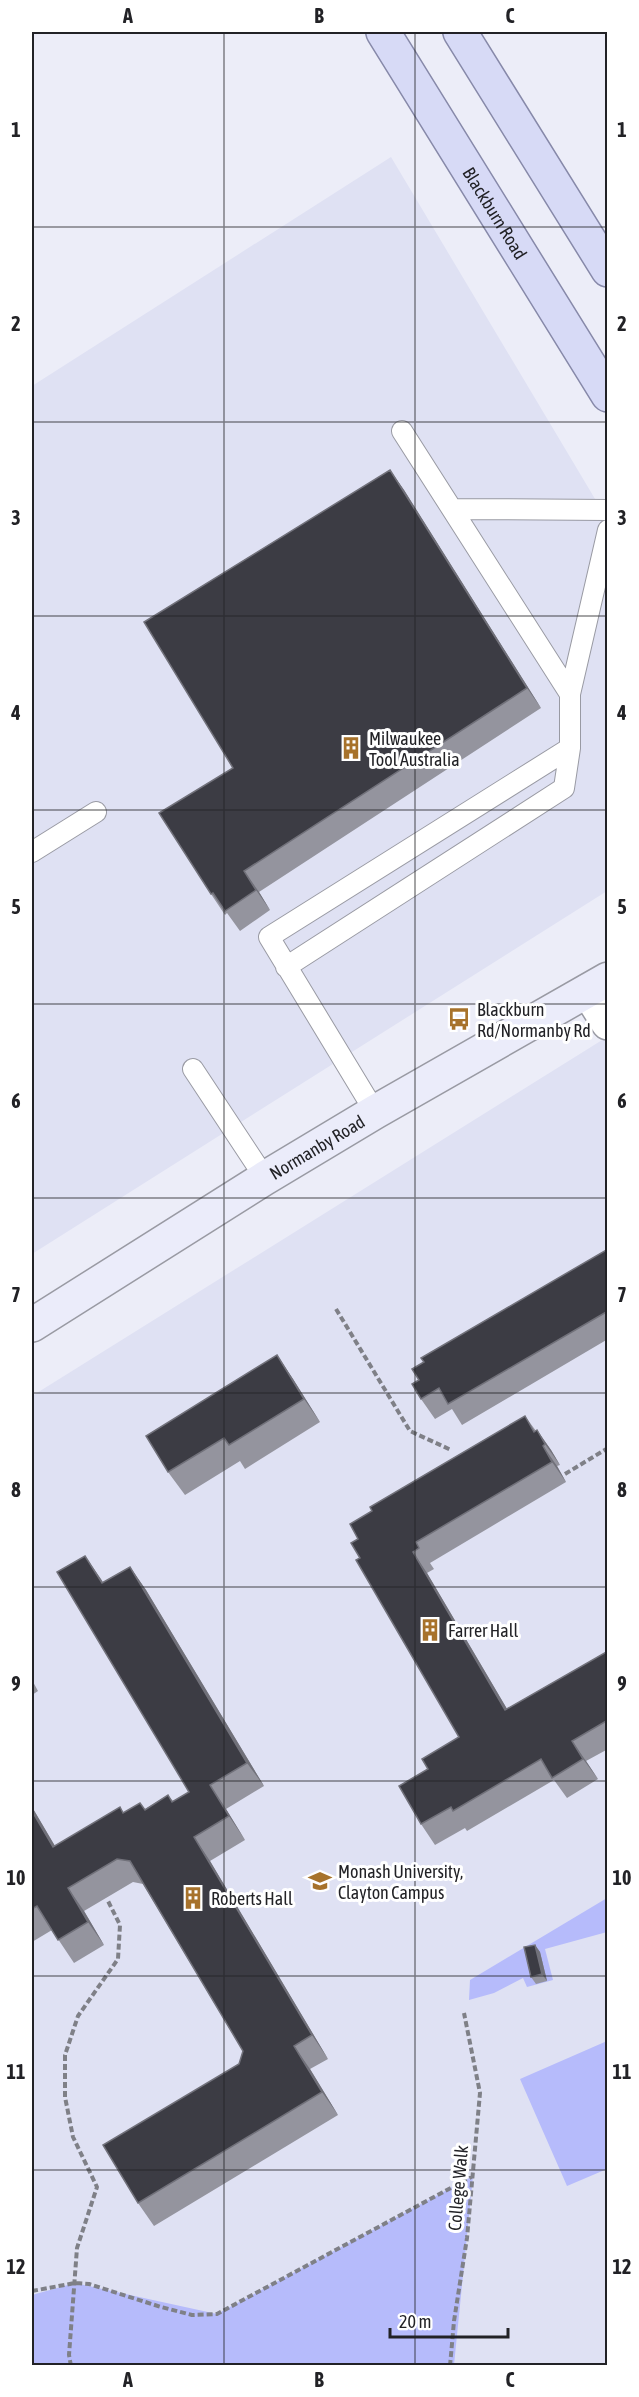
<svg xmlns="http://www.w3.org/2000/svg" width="639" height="2397" viewBox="0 0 639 2397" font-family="'Asap Condensed',sans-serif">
  <rect width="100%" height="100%" fill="#ecedf8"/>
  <path fill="#dfe1f3" d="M391,157L607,519V891L32,1254V386Z
    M607,1037V2365H32V1396Z"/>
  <path fill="#b6bbfb" d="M607,1898V1932L545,1949L553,1980L527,1987L523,1978L494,1993L469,2000L470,1980Z
    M607,2041V2169L567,2186L520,2079Z
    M473,2176L454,2365H32V2295L75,2283L217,2314Z"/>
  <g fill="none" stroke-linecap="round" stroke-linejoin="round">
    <g stroke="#999aa3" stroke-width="22">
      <path id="lane" d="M452,509L608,510
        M570,694L608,530
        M32,852L96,812
        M286,967L564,788L570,748V694L402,431
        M193,1069L265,1178
        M375,1112L269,937L570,748"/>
    </g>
    <g stroke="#999aa3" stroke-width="36">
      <path id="street" d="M588,991L608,1023"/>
    </g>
    <g stroke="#999aa3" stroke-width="36">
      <g id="secondary">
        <path id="s1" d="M32,1325L265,1178L375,1112L608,979"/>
      </g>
    </g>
    <g stroke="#8789a9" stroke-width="36">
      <g id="primary">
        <path id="s2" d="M383,32L608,395"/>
        <path d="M460,32L608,270"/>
      </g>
    </g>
    <path stroke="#7f8087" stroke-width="4" stroke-dasharray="6 3" stroke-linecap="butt" d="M336,1309L410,1431L451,1450
      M565,1474L608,1448
      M32,2291L75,2283L89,2284L161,2307L192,2315L217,2314L473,2176
      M71,2366L69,2355L77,2248L97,2187L73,2137L65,2097V2055L78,2016L118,1959L120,1925L108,1901
      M450,2366L454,2321L467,2238L480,2093L464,2013"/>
    <use href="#lane" stroke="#fff" stroke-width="20"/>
    <use href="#street" stroke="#fff" stroke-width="33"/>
    <use href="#secondary" stroke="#ebecfa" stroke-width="33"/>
    <use href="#primary" stroke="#d7daf6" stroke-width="33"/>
  </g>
  <path fill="#94949e" d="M390,470L404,490L541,708L259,892L270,910L240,931L227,913L225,915L211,894L233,768Z
    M608,1249V1339L462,1425L452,1409L435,1419L421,1399Z
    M277,1355L293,1379L320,1422L245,1469L240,1461L185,1495L168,1472Z
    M525,1416L536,1431L537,1430L551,1450L560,1465L557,1466L566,1482L430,1563L434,1569L427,1573L507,1709L608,1651V1749L586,1761L598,1779L567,1798L554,1780L467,1831L465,1828L435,1845L421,1824L428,1769L459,1737L360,1558L358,1539L372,1511Z
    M130,1567L146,1590L264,1786L226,1809L245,1840L210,1861L328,2059L310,2069L338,2115L154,2226L138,2203L239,2064L243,2051L143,1884L133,1882L84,1911L104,1945L74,1963L52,1930L32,1942V1807L55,1846L120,1807L124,1813L145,1809L168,1795L173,1801L189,1792L103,1582Z
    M32,1680L38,1691L32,1695Z
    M535,1945L540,1952L547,1981L536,1984L531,1977Z"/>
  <path fill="#71717a" d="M390,470L404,490L541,708L527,688Z
    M244,871L259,892L270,910L256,890Z
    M277,1355L293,1379L320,1422L304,1399Z
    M537,1430L551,1450L560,1465L545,1444Z
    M543,1446L557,1466L566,1482L552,1462Z
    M413,1552L427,1573L520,1731L505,1710Z
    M85,1556L101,1579L118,1607L102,1583Z
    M130,1567L146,1590L264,1786L247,1763Z
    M572,1741L586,1761L598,1779L583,1759Z
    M210,1785L226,1809L245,1840L229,1816Z
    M32,1807L69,1870L53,1847L32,1811Z
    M194,1837L210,1861L328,2059L312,2035Z
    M68,1888L84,1911L104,1945L88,1922Z
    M535,1945L540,1952L547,1981L542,1974Z
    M294,2046L310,2069L338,2115L322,2092Z"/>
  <path fill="#3c3c44" stroke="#71717a" stroke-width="1.5" d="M390,470L527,688L244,871L256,890L225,911L213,893L211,894L159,813L233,768L144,622Z
    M608,1249V1311L448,1404L439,1388L421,1399L412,1384L419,1380L412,1369L424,1362L421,1358Z
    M277,1355L304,1399L229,1445L224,1438L168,1472L146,1436Z
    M525,1416L534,1432L537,1430L545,1444L543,1446L552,1462L416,1542L419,1548L413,1552L505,1710L608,1651V1720L572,1741L583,1759L552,1778L541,1759L453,1811L451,1807L421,1824L399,1786L428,1769L422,1759L459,1737L356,1560L360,1558L351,1543L358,1539L350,1524L372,1511L370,1507Z
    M85,1556L102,1583L130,1567L247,1763L210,1785L229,1816L194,1837L312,2035L294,2046L322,2092L138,2203L103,2145L239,2064L243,2051L130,1861L117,1859L68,1888L88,1922L58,1940L37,1906L32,1909V1811L53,1847L120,1807L123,1813L140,1803L145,1810L168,1795L172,1802L189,1792L57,1572Z
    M535,1945L542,1974L531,1977L524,1947Z"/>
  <path fill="none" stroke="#222226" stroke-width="1.5" stroke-opacity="0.55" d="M224,32V2366M415,32V2366M32,227H608M32,422H608M32,616H608M32,810H608M32,1004H608M32,1198H608M32,1393H608M32,1587H608M32,1781H608M32,1976H608M32,2170H608"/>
  <defs>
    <g id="building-bare" transform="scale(1.8)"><path d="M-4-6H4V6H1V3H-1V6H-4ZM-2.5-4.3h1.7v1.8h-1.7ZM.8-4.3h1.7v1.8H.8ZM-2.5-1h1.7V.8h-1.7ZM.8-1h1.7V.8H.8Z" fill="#a7722b" stroke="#fff" stroke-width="2.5" paint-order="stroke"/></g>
    <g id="bus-bare" transform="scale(1.8)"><path d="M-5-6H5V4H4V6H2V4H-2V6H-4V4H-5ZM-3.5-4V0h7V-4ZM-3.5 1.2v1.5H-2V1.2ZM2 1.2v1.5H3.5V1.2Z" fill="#a7722b" stroke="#fff" stroke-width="2.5" paint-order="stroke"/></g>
    <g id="university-bare" transform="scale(1.8)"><path d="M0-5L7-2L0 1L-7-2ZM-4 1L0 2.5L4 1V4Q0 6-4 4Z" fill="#a7722b" stroke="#fff" stroke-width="2.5" paint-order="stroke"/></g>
  </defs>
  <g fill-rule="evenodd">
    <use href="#building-bare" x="351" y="748"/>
    <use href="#bus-bare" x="459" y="1019"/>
    <use href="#building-bare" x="430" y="1630"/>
    <use href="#university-bare" x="320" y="1881"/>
    <use href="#building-bare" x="193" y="1898"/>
  </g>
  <g text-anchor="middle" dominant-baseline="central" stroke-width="6" stroke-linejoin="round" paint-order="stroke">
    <g font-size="18" fill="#222226" stroke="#fff">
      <text stroke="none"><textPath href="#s2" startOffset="213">Blackburn Road</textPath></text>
      <text stroke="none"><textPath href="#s1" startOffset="336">Normanby Road</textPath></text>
      <text transform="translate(458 2188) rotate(-85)">College Walk</text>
    </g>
    <g font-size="18" fill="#222226" stroke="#fff" text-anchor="start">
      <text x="369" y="738">Milwaukee<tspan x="369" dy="21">Tool Australia</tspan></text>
      <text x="477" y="1009">Blackburn<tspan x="477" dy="21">Rd/Normanby Rd</tspan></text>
      <text x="448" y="1630">Farrer Hall</text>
      <text x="338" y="1871">Monash University,<tspan x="338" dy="21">Clayton Campus</tspan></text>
      <text x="211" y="1898">Roberts Hall</text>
    </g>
  </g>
  <rect width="639" height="2397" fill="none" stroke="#ffffff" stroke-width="66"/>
  <path d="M390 2328v9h118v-9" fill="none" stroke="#222226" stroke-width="3"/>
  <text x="399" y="2328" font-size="18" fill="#222226" stroke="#ffffff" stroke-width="4.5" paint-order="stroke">20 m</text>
  <rect x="33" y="33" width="573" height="2331" fill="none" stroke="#222226" stroke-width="2"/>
  <g font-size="20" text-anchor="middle" font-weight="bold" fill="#222226">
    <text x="128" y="23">A</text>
    <text x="319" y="23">B</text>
    <text x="510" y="23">C</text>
    <text x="16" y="137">1</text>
    <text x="622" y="137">1</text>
    <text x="16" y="331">2</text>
    <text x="622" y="331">2</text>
    <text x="16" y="525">3</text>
    <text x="622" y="525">3</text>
    <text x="16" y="720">4</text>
    <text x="622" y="720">4</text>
    <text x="16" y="914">5</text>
    <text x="622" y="914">5</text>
    <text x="16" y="1108">6</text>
    <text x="622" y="1108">6</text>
    <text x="16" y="1302">7</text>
    <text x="622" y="1302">7</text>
    <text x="16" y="1497">8</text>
    <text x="622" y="1497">8</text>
    <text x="16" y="1691">9</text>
    <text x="622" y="1691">9</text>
    <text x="16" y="1885">10</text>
    <text x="622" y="1885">10</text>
    <text x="16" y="2079">11</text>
    <text x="622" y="2079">11</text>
    <text x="16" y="2274">12</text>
    <text x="622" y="2274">12</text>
    <text x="128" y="2387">A</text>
    <text x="319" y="2387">B</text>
    <text x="510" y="2387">C</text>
  </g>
</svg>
